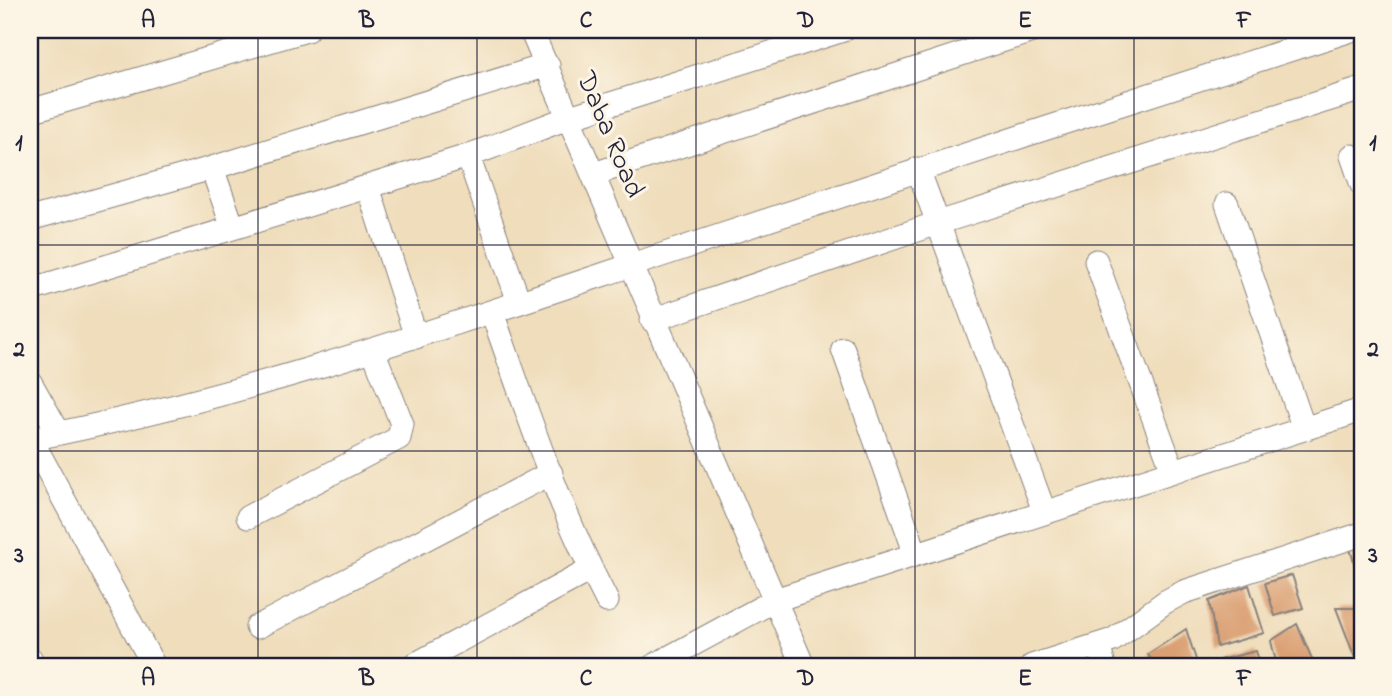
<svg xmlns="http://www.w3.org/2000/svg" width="1392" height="696" viewBox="0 0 1392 696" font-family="'Indie Flower',sans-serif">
  <rect width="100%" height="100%" fill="#fcf5e5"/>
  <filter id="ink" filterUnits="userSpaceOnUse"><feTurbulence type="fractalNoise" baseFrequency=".0143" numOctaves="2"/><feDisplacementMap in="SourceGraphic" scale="14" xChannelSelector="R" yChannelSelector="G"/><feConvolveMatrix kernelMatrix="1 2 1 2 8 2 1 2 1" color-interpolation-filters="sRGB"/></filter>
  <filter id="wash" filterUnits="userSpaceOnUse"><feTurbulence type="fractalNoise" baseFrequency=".00686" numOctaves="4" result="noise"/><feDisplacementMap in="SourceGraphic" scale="28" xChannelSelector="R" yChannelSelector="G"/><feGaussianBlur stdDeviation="1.57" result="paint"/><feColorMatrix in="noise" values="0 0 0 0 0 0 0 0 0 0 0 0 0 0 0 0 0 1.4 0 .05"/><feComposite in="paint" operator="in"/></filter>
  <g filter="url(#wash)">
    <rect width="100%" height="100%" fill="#efddbb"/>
    <g id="blocks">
      <path fill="#da9f72" d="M1362,545V588L1350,549Z
        M1292,575L1303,608L1275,616L1265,583Z
        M1249,585L1264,633L1217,647L1209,601Z
        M1336,608H1362V653L1354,655Z
        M1297,624L1315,666H1277L1271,641Z
        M1186,629L1198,666H1154L1148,654Z
        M1256,651L1261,666H1223L1220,660Z"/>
    </g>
  </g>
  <g filter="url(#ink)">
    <use href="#blocks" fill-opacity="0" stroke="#88807b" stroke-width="2"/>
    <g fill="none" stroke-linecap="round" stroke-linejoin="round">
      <g stroke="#88807b" stroke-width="25">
        <path id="street" d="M531,30L803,666
          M30,111L307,30
          M468,156L519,302
          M1352,156L1362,185
          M212,168L233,228
          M918,169L1044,511
          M594,174L1035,30
          M368,187L416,337
          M1227,204L1304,429
          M30,219L212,168L548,65
          M1096,261L1173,471
          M30,290L468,156L570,117L843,30
          M492,312C526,409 559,509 607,601
          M652,320L938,223L1362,89
          M843,349L915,552
          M30,382L59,433
          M30,439C251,396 463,321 677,250C901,175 1126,102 1351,30
          M31,439L154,666
          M248,517L399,438L402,424L373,350
          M257,627L551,473
          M1098,645L1104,666
          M30,658L34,666
          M412,666L590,570
          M653,666L775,600L1362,410
          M1032,666L1113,640L1165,602L1184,592L1362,534"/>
      </g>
      <use href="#street" stroke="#fff" stroke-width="23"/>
    </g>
  </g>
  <path fill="none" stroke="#22223b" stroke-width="2" stroke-opacity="0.55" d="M258,30V666M477,30V666M696,30V666M915,30V666M1134,30V666M30,245H1362M30,451H1362"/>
  <g text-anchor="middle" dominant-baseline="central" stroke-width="6" stroke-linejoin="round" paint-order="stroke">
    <g font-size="28" fill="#22223b" stroke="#fcf5e5">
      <text transform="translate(609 135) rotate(67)">Daba Road</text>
    </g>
  </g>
  <rect width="1392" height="696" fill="none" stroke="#fcf5e5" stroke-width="77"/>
  <rect x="38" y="38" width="1316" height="620" fill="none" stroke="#22223b" stroke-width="2.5"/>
  <g font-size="23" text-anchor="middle" font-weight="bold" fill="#22223b">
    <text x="148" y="27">A</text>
    <text x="367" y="27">B</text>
    <text x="586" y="27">C</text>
    <text x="806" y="27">D</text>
    <text x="1025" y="27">E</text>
    <text x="1244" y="27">F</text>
    <text x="19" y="150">1</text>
    <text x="1373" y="150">1</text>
    <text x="19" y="356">2</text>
    <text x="1373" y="356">2</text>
    <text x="19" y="562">3</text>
    <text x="1373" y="562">3</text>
    <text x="148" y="685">A</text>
    <text x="367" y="685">B</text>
    <text x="586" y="685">C</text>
    <text x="806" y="685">D</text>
    <text x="1025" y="685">E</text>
    <text x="1244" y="685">F</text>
  </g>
</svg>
